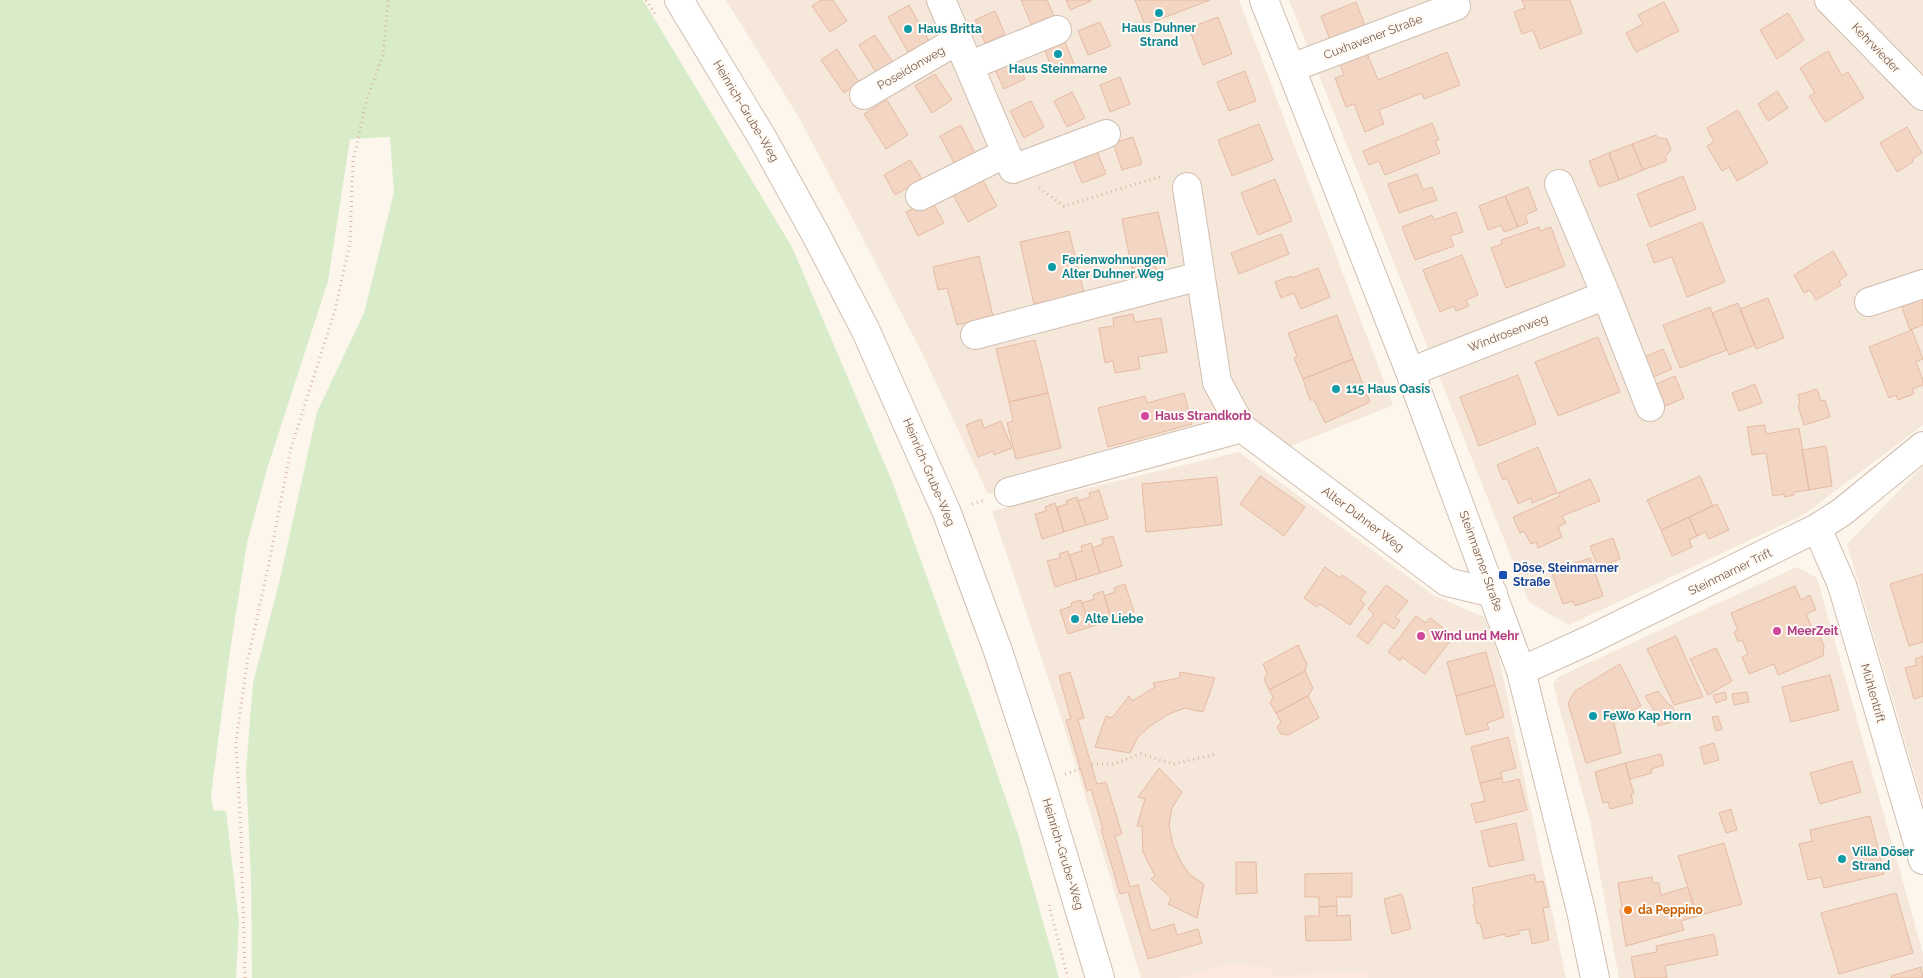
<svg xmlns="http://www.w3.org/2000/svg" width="1923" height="978" viewBox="0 0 1923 978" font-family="Raleway,sans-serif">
  <rect width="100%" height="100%" fill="#fdf6ec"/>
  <path fill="#f5e8da" d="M726,0H1239L1393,405L1286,448L1250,421L988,494L922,353L857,227L798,116Z
    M1289,0H1923V425L1805,514L1569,625L1529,602Z
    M1239,452L1433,595L1484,617L1498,653L1566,978H1368V971L1273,977L1228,964L1179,978H1141L1057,704L992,511Z
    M1923,466V803L1847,544Z
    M1797,567L1817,578L1923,953V978H1619L1590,821L1553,684L1558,677Z"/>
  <path fill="#fde8e0" d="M1228,964L1272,967L1274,977L1368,971V978H1179Z"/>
  <path fill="#d8ecc9" d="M0,0H643L792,247L892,481L976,712L1018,834L1059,978H252L251,878L246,770L253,683L279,583L317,412L364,313L394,192L390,137L350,139L328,281L267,469L247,543L230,651L211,795L213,810L226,811L239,923L236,978H0Z"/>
  <path fill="#f3d5c3" stroke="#e6bba3" d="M821,0H833L847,21L830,32L812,6Z
    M1021,0H1047L1054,16L1032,26Z
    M1066,0H1091V1L1070,10Z
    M1135,0H1210L1145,25Z
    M1522,0H1570L1582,33L1540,49L1533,30L1522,34L1514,12L1525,8Z
    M1356,2L1367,31L1332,45L1321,16Z
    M1664,2L1679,31L1636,52L1626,33L1643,24L1638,15Z
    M909,5L929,41L908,52L888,17Z
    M995,11L1005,34L985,43L975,20Z
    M1788,13L1804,40L1777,59L1760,30Z
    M1218,17L1232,54L1203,65L1189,28Z
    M1100,22L1111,46L1088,55L1078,31Z
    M875,35L894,64L877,74L859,45Z
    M1063,37L1074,64L1053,72L1043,45Z
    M1364,46L1378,80L1447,52L1460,85L1424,99L1422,93L1379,110L1384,124L1365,132L1354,104L1346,107L1335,78L1344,75L1337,57Z
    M837,49L859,82L844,93L821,60Z
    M1828,51L1842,76L1848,72L1864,98L1825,122L1809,96L1815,93L1800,68Z
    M1014,56L1025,79L1004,89L993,66Z
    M1245,71L1256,101L1229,111L1217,82Z
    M935,74L952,100L932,113L915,86Z
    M1120,77L1130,104L1110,112L1100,85Z
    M1777,91L1788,108L1768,121L1758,104Z
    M1072,92L1085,118L1067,127L1054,101Z
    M887,100L908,135L886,149L864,114Z
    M1031,101L1044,127L1024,138L1010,111Z
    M1738,110L1768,163L1737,181L1729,167L1722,171L1707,146L1714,142L1707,128Z
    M1432,123L1439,140L1435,141L1440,153L1385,175L1379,161L1369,165L1363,151Z
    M1259,124L1273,160L1232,176L1218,140Z
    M961,125L976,155L955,165L940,136Z
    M1907,127L1922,153L1912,159L1913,162L1897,172L1880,143Z
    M1656,135L1658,138L1667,139L1671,150L1665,157L1667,161L1643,170L1632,144Z
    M1133,137L1142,164L1122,170L1113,143Z
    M1632,144L1643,170L1619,180L1609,153Z
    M1096,149L1106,174L1082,183L1072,159Z
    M1609,153L1619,180L1599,187L1589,161Z
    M910,160L922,179L895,195L884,175Z
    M1417,174L1423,190L1432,187L1437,200L1399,213L1388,184Z
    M1683,176L1696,209L1650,227L1637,194Z
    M981,177L997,206L968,222L952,193Z
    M1275,179L1292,221L1258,235L1241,193Z
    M1528,187L1537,210L1525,215L1528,223L1518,227L1505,196Z
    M1505,196L1518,227L1504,232L1501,225L1488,230L1479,206Z
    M931,199L944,223L918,236L906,212Z
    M1158,212L1168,256L1154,259L1157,274L1134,279L1122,219Z
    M1456,212L1463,232L1450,236L1454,246L1415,260L1402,227L1432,215L1434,220Z
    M1702,222L1725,282L1687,297L1672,257L1654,263L1647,244Z
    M1539,227L1540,231L1551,227L1565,266L1506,288L1491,248L1502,244L1501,240Z
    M1069,231L1084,293L1034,304L1020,242Z
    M1281,234L1289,254L1239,274L1231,253Z
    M1833,251L1847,275L1839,281L1841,285L1816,300L1810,290L1804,293L1794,275Z
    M1462,255L1478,295L1466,300L1469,306L1456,311L1454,306L1440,312L1423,270Z
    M979,256L993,316L957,325L947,288L938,290L933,267Z
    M1318,268L1330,297L1301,309L1294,293L1281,298L1275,282L1291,276L1292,278Z
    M1923,294V325L1910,330L1900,302Z
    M1768,298L1784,338L1756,349L1740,309Z
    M1738,303L1755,345L1729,355L1712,313Z
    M1710,307L1727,350L1680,368L1663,325Z
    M1133,314L1135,322L1161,318L1167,352L1138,357L1140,369L1115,373L1113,361L1105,363L1099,328L1114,326L1113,318Z
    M1337,315L1353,359L1303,379L1294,358L1297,356L1288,333Z
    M1912,330L1923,359L1916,362L1923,380V385L1912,389L1914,394L1898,400L1896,395L1889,398L1869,347Z
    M1598,337L1620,392L1558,416L1535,362Z
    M1035,340L1048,393L1009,402L996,349Z
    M1663,349L1672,369L1653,377L1644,357Z
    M1353,359L1370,402L1325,423L1314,400H1310L1303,379Z
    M1518,375L1536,424L1479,446L1460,397Z
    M1675,376L1684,398L1665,406L1656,384Z
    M1755,384L1762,403L1739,411L1732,393Z
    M1817,389L1821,401L1825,400L1830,417L1804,425L1798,406L1800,405L1798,395Z
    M1048,393L1061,448L1016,459L1007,423L1013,421L1009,402Z
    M1184,393L1192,424L1108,447L1098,408L1145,396L1147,403Z
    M981,419L984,428L1001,421L1012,448L994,455L993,451L978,457L966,425Z
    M1765,425L1766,434L1799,428L1809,490L1794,492V495L1784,497V494L1773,496L1766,453L1752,455L1747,427Z
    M1826,446L1832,486L1809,490L1802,450Z
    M1538,447L1557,493L1532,503L1531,498L1518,504L1507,478L1503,480L1497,465Z
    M1260,476L1305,507L1284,536L1240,504Z
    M1700,476L1713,506L1661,530L1647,500Z
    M1217,477L1222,525L1146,532L1142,484Z
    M1590,479L1600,501L1562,516L1566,523L1558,527L1562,537L1538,548L1536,542L1531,544L1524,531L1520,533L1513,517L1560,496L1558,493Z
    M1099,490L1108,519L1086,525L1078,501L1090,497L1089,493Z
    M1077,497L1086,525L1064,532L1057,507L1067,504L1066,501Z
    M1055,503L1064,532L1042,539L1035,514L1046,511L1045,507Z
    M1717,504L1729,530L1709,539L1705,532L1697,536L1689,517Z
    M1689,517L1697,536L1689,540L1692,547L1672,556L1661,530Z
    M1113,536L1122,566L1100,573L1092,548L1103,544L1102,539Z
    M1613,538L1620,559L1598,567L1590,546Z
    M1091,543L1100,573L1077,580L1069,555L1082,551L1081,546Z
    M1068,551L1077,580L1055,587L1047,561L1060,558L1059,554Z
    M1590,558L1603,596L1575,606L1573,601L1563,604L1551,571Z
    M1325,567L1340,578L1342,575L1366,592L1360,600L1365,604L1350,625L1320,604L1317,607L1304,598Z
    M1923,574V642L1909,646L1890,584Z
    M1125,584L1134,612L1112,620L1104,596L1115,592L1114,588Z
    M1386,585L1408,601L1395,617L1400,620L1394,629L1384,622L1368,644L1357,636L1374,614L1368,609Z
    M1795,586L1801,600L1810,595L1816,610L1806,614L1812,628L1815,626L1824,646L1823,656L1778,675L1774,664L1749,674L1742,657L1748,654L1742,640L1738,642L1734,632L1738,630L1731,613Z
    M1103,591L1112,620L1090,627L1082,603L1094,599L1093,595Z
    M1081,600L1090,627L1068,634L1060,610L1072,606L1071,603Z
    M1416,616L1426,623L1430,618L1454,636L1425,674L1402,657L1400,661L1388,652Z
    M1676,636L1703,697L1674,705L1647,649Z
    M1298,645L1307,664L1305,671L1269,690L1264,679L1267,673L1263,664Z
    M1716,648L1732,681L1708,695L1690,659Z
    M1486,652L1495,685L1456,696L1447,662Z
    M1923,656V696L1914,699L1905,668L1917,665L1915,659Z
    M1620,664L1641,706L1627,713L1625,707L1617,711L1613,719L1621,753L1586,763L1568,703L1575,691Z
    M1305,671L1313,688L1308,696L1276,713L1270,703L1273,697L1269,690Z
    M1070,672L1084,718L1078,720L1097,784L1106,782L1122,834L1115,836L1130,887L1138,885L1151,931L1174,924L1177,935L1198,929L1202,943L1148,959L1128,892L1120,894L1101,829H1103L1091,789L1087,791L1066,720L1071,719L1059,676Z
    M1180,672L1215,678L1203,712L1185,708L1169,714L1150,726L1138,737L1130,753L1095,747L1106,716L1112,718L1129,696L1132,701L1155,687L1153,683L1179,678Z
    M1830,675L1839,710L1791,722L1782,687Z
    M1495,685L1504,717L1487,723L1489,729L1466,735L1456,696Z
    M1658,691L1669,705L1672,706L1678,720L1658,726L1655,712L1645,696Z
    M1725,692L1727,699L1716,703L1713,695Z
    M1747,692L1749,702L1734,705L1732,694Z
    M1308,696L1319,718L1288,735L1281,734L1277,727L1281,722L1276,713Z
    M1718,716L1722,729L1716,731L1712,717Z
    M1508,737L1516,768L1501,772L1502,778L1480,783L1471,747Z
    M1714,743L1719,760L1704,764L1700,747Z
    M1661,754L1664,765L1651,769L1652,773L1630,779L1625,763Z
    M1852,761L1861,792L1820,804L1810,773Z
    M1625,763L1634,794H1631L1633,803L1610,809L1608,802L1603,803L1595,772Z
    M1159,768L1182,792L1172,808L1169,825L1173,845L1181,862L1190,875L1204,884L1197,918L1168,904L1171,898L1151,879L1155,876L1143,852L1142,826H1137L1145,799L1138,797Z
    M1502,778L1503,783L1519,779L1527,810L1476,823L1471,804L1485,801L1480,783Z
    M1731,809L1737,830L1726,833L1719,813Z
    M1870,816L1884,874L1824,888L1821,877L1808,880L1799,844L1812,841L1810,830Z
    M1516,823L1524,860L1489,867L1481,831Z
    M1724,843L1742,904L1697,916L1678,856Z
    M1236,862H1256L1257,893L1236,894Z
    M1352,873V897H1336L1337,906L1319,907V897H1305V874Z
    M1534,874L1536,882L1543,881L1549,907L1543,908L1549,940L1532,944L1529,929L1519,931V934L1506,937L1505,934L1484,939L1480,923L1477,924L1473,904H1475L1472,888Z
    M1652,877L1653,883H1659L1661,895L1688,887L1697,916L1681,921L1684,930L1626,946L1620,910L1622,909L1618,883Z
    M1896,893L1913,953L1839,974L1821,913Z
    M1402,894L1411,929L1392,934L1384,899Z
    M1337,906V916L1350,915L1351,940L1306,941L1305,916H1319V907Z
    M1714,934L1718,955L1665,966L1667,978H1635L1631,957L1657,952L1656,946Z
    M1921,967L1923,978H1891V976Z"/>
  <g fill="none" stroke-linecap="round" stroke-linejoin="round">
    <g stroke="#d1beb0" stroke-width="30">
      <path id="minor" d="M679,0L763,139L816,235L865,329L947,513L998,651L1041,782L1100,978
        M941,0L1013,169L1106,134
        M1264,0L1410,372L1521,671L1581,911L1595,978
        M1829,0L1923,96
        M969,66L1057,30
        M1291,68L1456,6
        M864,95L958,40
        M1559,184L1606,295L1650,407
        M1187,187L1217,382L1242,428L1447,582L1493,593
        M920,196L1006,153
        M1869,302L1923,284
        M975,335L1200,276
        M1410,372L1606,295
        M1009,492L1242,428
        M1817,528L1842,585L1923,860
        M1521,671L1587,641L1817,528L1842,512L1923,446"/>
    </g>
    <path stroke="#d9b8a5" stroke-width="3" stroke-dasharray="1 4" stroke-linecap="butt" d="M646,0L655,14
      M1039,188L1064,206L1159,177L1163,179
      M972,504L985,500
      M1092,764H1113L1141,754L1174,764L1216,754
      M1065,774L1081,769
      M1049,905L1068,978
      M245,978L241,836L236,742L247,663L268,568L291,448L335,310L350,242L353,161L367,99L383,55L388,0"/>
    <use href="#minor" stroke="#fff" stroke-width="28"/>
  </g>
  <g fill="#0f9aa8" stroke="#fffaf3" stroke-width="2">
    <circle cx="1159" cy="13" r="5"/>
    <circle cx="908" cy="29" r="5"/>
    <circle cx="1058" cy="54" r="5"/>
    <circle cx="1052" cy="267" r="5"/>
    <circle cx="1336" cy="389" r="5"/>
    <circle cx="1075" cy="619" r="5"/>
    <circle cx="1593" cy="716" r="5"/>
    <circle cx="1842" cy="859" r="5"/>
  </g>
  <g fill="#d1479c" stroke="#fffaf3" stroke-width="2">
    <circle cx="1145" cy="416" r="5"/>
    <circle cx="1777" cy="631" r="5"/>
    <circle cx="1421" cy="636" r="5"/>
  </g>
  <rect fill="#1a4fb4" stroke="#fffaf3" stroke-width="2" x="1498" y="570" width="10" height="10" rx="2.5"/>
  <circle fill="#e8710a" stroke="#fffaf3" stroke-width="2" cx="1628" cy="910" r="5"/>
  <g text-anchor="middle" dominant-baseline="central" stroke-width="4" stroke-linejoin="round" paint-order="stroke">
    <g font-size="12" font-weight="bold" fill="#0d838f" stroke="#fffaf3" text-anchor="start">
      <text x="1159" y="28" text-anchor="middle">Haus Duhner<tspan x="1159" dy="14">Strand</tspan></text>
      <text x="918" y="29">Haus Britta</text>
      <text x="1058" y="69" text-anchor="middle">Haus Steinmarne</text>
      <text x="1062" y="260">Ferienwohnungen<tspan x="1062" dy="14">Alter Duhner Weg</tspan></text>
      <text x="1346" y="389">115 Haus Oasis</text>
      <text x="1085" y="619">Alte Liebe</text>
      <text x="1603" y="716">FeWo Kap Horn</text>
      <text x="1852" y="852">Villa Döser<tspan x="1852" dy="14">Strand</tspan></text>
    </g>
    <g font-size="12" fill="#7a5c4d" stroke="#fffaf3">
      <text transform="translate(1373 37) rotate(-21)">Cuxhavener Straße</text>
      <text transform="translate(1876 48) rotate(46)">Kehrwieder</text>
      <text transform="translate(911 68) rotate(-30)">Poseidonweg</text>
      <text transform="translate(746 111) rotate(59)">Heinrich-Grube-Weg</text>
      <text transform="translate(1508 333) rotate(-21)">Windrosenweg</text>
      <text transform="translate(929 472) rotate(67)">Heinrich-Grube-Weg</text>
      <text transform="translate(1363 519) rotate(37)">Alter Duhner Weg</text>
      <text transform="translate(1481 561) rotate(70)">Steinmarner Straße</text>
      <text transform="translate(1730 572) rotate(-26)">Steinmarner Trift</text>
      <text transform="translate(1873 693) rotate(74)">Mühlentrift</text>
      <text transform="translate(1063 854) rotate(73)">Heinrich-Grube-Weg</text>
    </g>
    <g font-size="12" font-weight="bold" fill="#b23c85" stroke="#fffaf3" text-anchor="start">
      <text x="1155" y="416">Haus Strandkorb</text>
      <text x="1787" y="631">MeerZeit</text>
      <text x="1431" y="636">Wind und Mehr</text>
    </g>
    <g font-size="12" font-weight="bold" fill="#164399" stroke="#fffaf3" text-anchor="start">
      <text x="1513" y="568">Döse, Steinmarner<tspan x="1513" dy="14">Straße</tspan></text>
    </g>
    <g font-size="12" font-weight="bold" fill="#c56008" stroke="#fffaf3" text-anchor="start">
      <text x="1638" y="910">da Peppino</text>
    </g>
  </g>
</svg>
